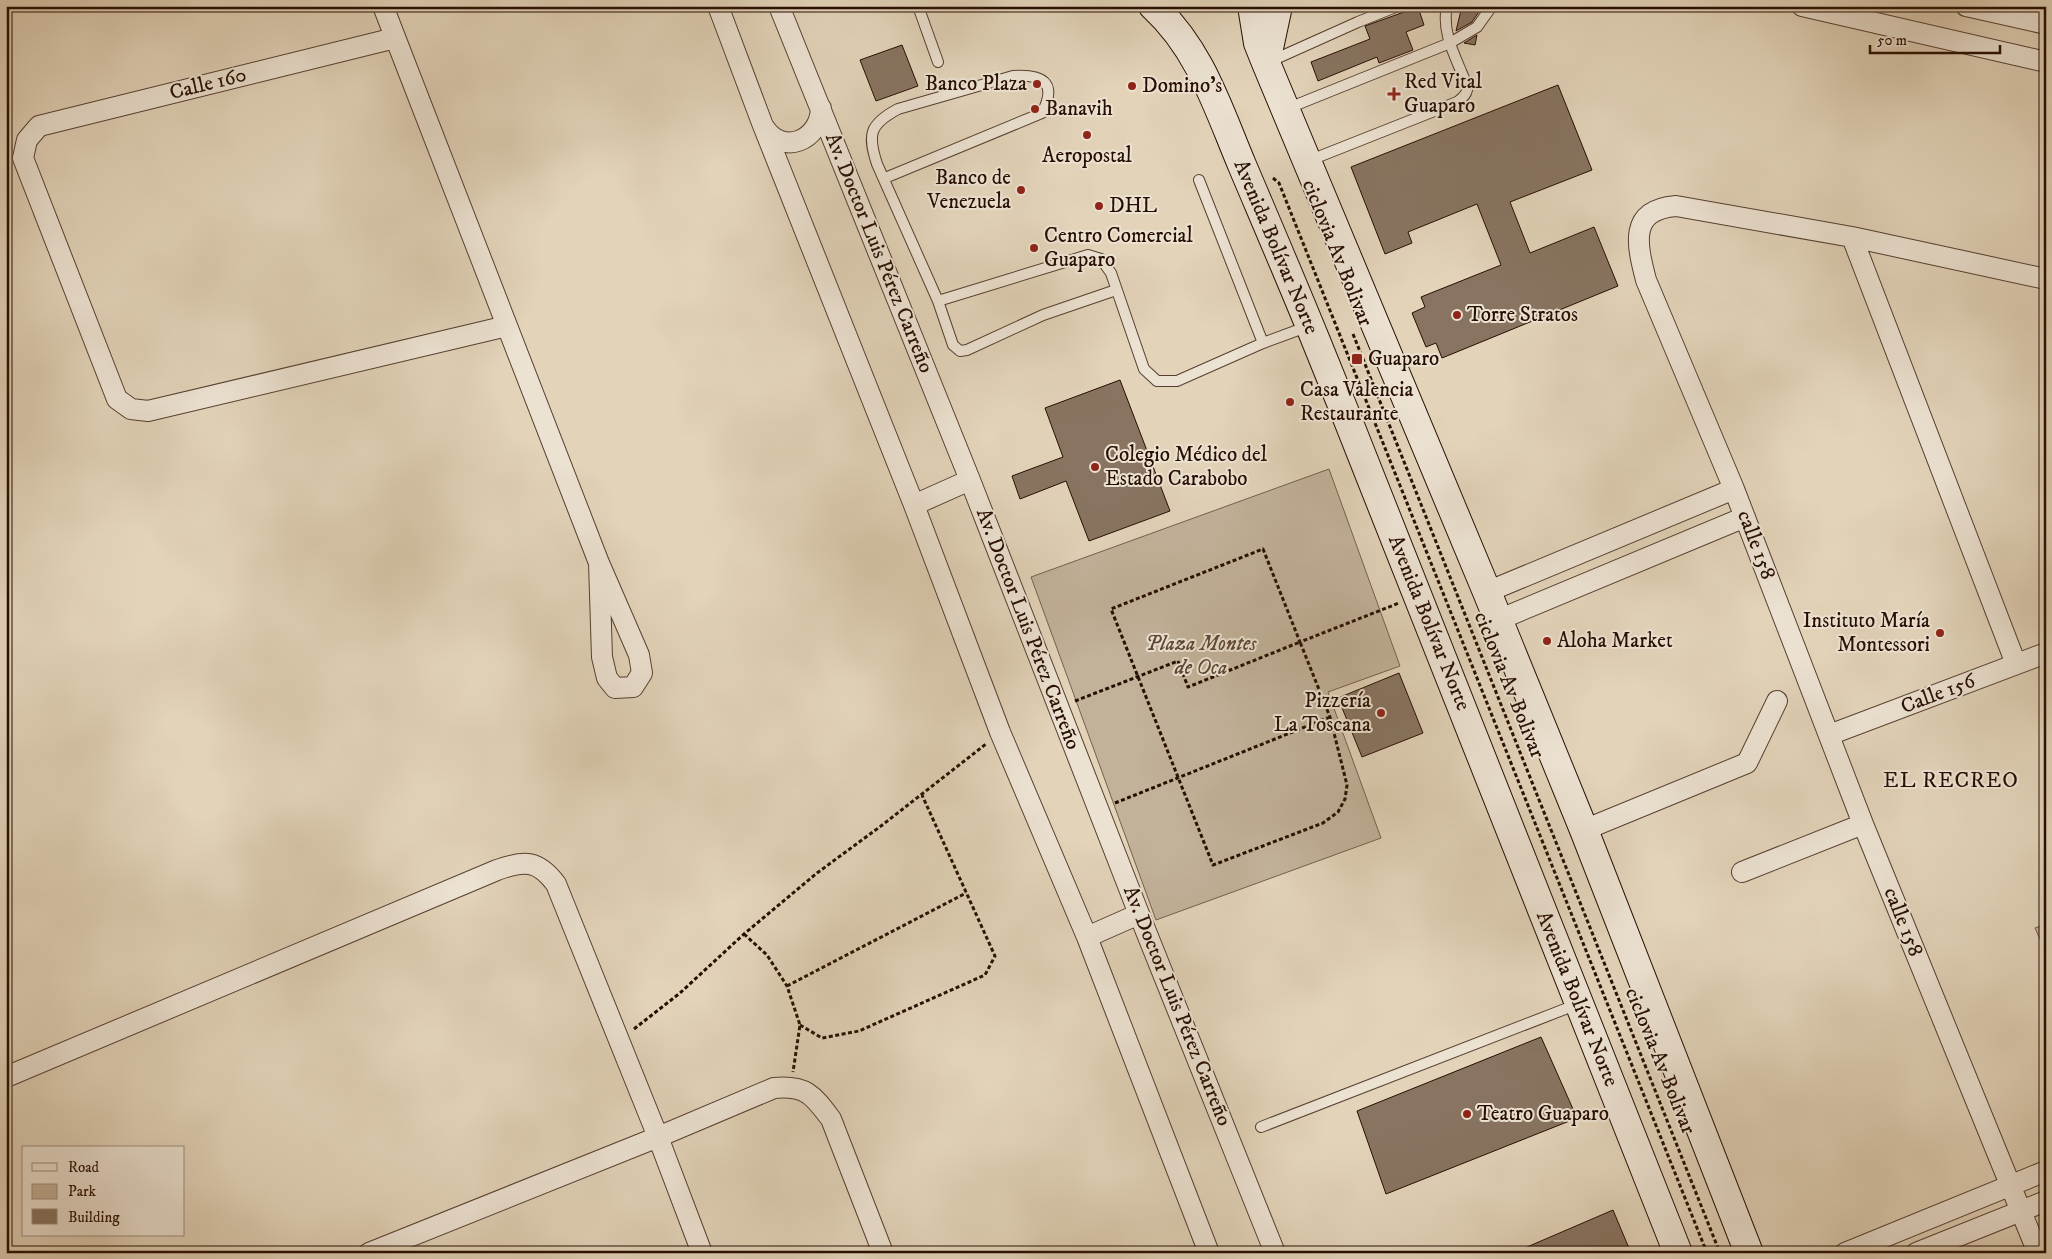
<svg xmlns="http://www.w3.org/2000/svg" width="2052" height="1259" viewBox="0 0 2052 1259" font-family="'IM FELL DW Pica',serif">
  <rect width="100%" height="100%" fill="#e2d3b9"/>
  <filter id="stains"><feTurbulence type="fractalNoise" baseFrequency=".004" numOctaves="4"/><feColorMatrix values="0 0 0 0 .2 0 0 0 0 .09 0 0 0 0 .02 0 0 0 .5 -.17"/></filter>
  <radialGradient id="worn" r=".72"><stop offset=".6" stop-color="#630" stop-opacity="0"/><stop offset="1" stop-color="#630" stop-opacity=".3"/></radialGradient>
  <path fill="#c2b29a" stroke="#74604e" d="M1329,469L1400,666L1328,692L1381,838L1156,920L1031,577Z
    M2046,924V953L2035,928Z"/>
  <path fill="#887461" stroke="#270e02" d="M1462,6H1483L1472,22L1456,31Z
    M1418,7L1424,25L1406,32L1413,50L1379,63L1377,57L1318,81L1311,62L1370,39L1365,26Z
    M1477,35L1475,45L1464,43Z
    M902,45L918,86L876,101L860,60Z
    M1558,85L1592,170L1510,202L1530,253L1594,227L1618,286L1442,358L1436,343L1426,347L1412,313L1425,307L1421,297L1501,265L1477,204L1408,232L1412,243L1385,254L1351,167Z
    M1120,380L1170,511L1089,541L1066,481L1020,499L1012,476L1063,457L1045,408Z
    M1399,673L1423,733L1362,757L1338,698Z
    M1541,1037L1577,1118L1386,1194L1357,1111Z
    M1613,1210L1631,1253H1513Z"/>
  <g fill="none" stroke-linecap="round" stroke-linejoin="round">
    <g stroke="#563f30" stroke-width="12">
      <path id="lane" d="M918,6L938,62
        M1271,61L1358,22L1398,6
        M1286,109L1450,43L1477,27L1492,6
        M1308,161L1457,102C1461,99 1466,96 1467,90C1468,84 1463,77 1461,71C1452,50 1442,29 1447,6
        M885,178L1042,113C1058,82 1042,74 1013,76L898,109C870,124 867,134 877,164L938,301L1088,255L1101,259L1111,273L1144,369L1157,381H1177L1263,343L1309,326
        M1199,180L1263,343
        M938,301L953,345L960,351L967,350L1043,315L1116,290
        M1261,1127L1578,1004"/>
    </g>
    <g stroke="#563f30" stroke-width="22">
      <path id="street" d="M383,6L599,563L639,655L642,673L633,687L615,688L607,678L602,657L599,563
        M718,6L762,123L914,505L1000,732L1087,937L1209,1253
        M779,6L970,480L1139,914L1275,1253
        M1802,6L2046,62
        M1966,6L2046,24
        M395,38L39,126L27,140L23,158L117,399L131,409L148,411L507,326
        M764,127C782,156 820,141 821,108
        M1852,237L2016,664
        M914,505L970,480
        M1487,592L1734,489
        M1498,620L1745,517
        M1829,735L2046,653
        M1584,830L1747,763L1777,701
        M1742,872L1863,824
        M1087,937L1139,914
        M6,1077L497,870C525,860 538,860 556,884L658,1137L702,1253
        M369,1253L658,1137L774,1088C806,1085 813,1095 831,1119L883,1253
        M1845,1253L2046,1171
        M1916,1253L2046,1201
        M2038,1253L1863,824L1734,489L1646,280C1637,245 1628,210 1676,206L1852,237L2046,279"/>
    </g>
    <g stroke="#270e02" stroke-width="30">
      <path id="secondary" d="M1153,6C1200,49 1218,108 1242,165C1267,224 1292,282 1316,341C1439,644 1557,949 1678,1253
        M1252,6L1258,43L1266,63L1487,592L1584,830L1749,1253
        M1266,62L1278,6"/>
    </g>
    <path stroke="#270e02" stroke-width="3" stroke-dasharray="4 2.5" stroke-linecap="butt" d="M1273,178L1279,183L1707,1253
      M1353,334L1720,1253
      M1075,701L1178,661L1188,687L1300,642L1330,717L1347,785L1345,799L1338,812L1323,823L1213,865L1111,609L1263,549L1300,642L1399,603
      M1115,803L1330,717
      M744,934L767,955L787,986L800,1025L793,1072
      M787,986L966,893
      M800,1025L822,1038L859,1031L985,975L995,956L922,795
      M634,1029L680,993L744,934L817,873L881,826L986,744"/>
    <use href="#lane" stroke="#ece2d2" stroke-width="10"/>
    <use href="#street" stroke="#ece2d2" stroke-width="20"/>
    <use href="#secondary" stroke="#ece2d2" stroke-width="28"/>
  </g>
  <g fill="#8f2418" stroke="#ece2d2" stroke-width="2">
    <circle cx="1037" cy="84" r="5"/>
    <circle cx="1132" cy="86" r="5"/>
    <path d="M1391.5 86.5h5v5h5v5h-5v5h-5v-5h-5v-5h5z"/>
    <circle cx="1035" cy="109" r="5"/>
    <circle cx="1087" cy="135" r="5"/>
    <circle cx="1021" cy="190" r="5"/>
    <circle cx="1099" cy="206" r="5"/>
    <circle cx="1034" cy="248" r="5"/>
    <circle cx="1457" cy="315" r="5"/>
    <rect x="1351" y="353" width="12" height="12" rx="2.5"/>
    <circle cx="1290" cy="402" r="5"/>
    <circle cx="1095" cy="467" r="5"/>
    <circle cx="1940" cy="633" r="5"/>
    <circle cx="1547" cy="641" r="5"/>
    <circle cx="1381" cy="713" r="5"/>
    <circle cx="1467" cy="1114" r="5"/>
  </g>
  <g text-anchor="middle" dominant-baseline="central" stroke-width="4" stroke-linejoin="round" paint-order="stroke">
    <g font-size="21" fill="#270e02" stroke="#ece2d2" text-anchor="start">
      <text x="1404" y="82">Red Vital<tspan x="1404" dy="24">Guaparo</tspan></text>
      <text x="1027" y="84" text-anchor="end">Banco Plaza</text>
      <text x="1142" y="86">Domino's</text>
      <text x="1045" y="109">Banavih</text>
      <text x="1087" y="156" text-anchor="middle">Aeropostal</text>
      <text x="1011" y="178" text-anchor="end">Banco de<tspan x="1011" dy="24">Venezuela</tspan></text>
      <text x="1109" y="206">DHL</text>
      <text x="1044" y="236">Centro Comercial<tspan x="1044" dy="24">Guaparo</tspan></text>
      <text x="1467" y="315">Torre Stratos</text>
      <text x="1368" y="359">Guaparo</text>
      <text x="1300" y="390">Casa Valencia<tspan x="1300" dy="24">Restaurante</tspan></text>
      <text x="1105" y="455">Colegio Médico del<tspan x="1105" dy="24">Estado Carabobo</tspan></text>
      <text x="1930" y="621" text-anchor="end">Instituto María<tspan x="1930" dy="24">Montessori</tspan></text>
      <text x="1557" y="641">Aloha Market</text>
      <text x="1371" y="701" text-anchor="end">Pizzería<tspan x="1371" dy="24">La Toscana</tspan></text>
      <text x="1477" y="1114">Teatro Guaparo</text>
    </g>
    <g font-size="21" fill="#270e02" stroke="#ece2d2">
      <text transform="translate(208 84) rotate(-14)">Calle 160</text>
      <text transform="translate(1276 247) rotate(67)">Avenida Bolívar Norte</text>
      <text transform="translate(879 253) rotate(68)">Av. Doctor Luis Pérez Carreño</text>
      <text transform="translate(1337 253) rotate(68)">ciclovia Av Bolivar</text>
      <text transform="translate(1756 545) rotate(69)">calle 158</text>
      <text transform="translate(1429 623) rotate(68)">Avenida Bolívar Norte</text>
      <text transform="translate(1028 629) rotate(69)">Av. Doctor Luis Pérez Carreño</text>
      <text transform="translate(1509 685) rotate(68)">ciclovia Av Bolivar</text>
      <text transform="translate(1938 694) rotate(-21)">Calle 156</text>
      <text transform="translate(1903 922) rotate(68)">calle 158</text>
      <text transform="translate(1577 999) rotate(68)">Avenida Bolívar Norte</text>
      <text transform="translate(1177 1006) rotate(68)">Av. Doctor Luis Pérez Carreño</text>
      <text transform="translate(1660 1061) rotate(68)">ciclovia Av Bolivar</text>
    </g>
    <g font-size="21" font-style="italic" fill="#5d4737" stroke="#ece2d2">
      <text x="1201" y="644">Plaza Montes<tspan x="1201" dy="24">de Oca</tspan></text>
    </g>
    <g font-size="22" letter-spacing="1" fill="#270e02" stroke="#ece2d2">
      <text x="1951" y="780">EL RECREO</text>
    </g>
  </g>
  <rect width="2052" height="1259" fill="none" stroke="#e2d3b9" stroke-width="25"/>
  <rect x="8" y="8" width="2037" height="1244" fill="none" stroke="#270e02" stroke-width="2.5"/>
  <rect x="12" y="12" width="2027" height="1234" fill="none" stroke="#270e02"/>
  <rect x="22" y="1146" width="162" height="90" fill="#ece2d2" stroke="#9d8d7f"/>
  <rect x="32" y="1163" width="25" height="8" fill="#ece2d2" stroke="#9d8d7f"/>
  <text x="68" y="1172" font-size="15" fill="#270e02">Road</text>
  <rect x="32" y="1184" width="25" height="15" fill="#c2b29a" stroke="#9d8d7f"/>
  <text x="68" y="1196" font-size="15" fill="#270e02">Park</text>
  <rect x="32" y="1209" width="25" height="15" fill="#887461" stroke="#9d8d7f"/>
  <text x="68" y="1222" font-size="15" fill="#270e02">Building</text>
  <path d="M1870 45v8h130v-8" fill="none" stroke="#270e02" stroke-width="2.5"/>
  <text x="1877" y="45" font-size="15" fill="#270e02" stroke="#ece2d2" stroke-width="4" paint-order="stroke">50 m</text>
  <rect width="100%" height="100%" filter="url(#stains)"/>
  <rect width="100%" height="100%" fill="url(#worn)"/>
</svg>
